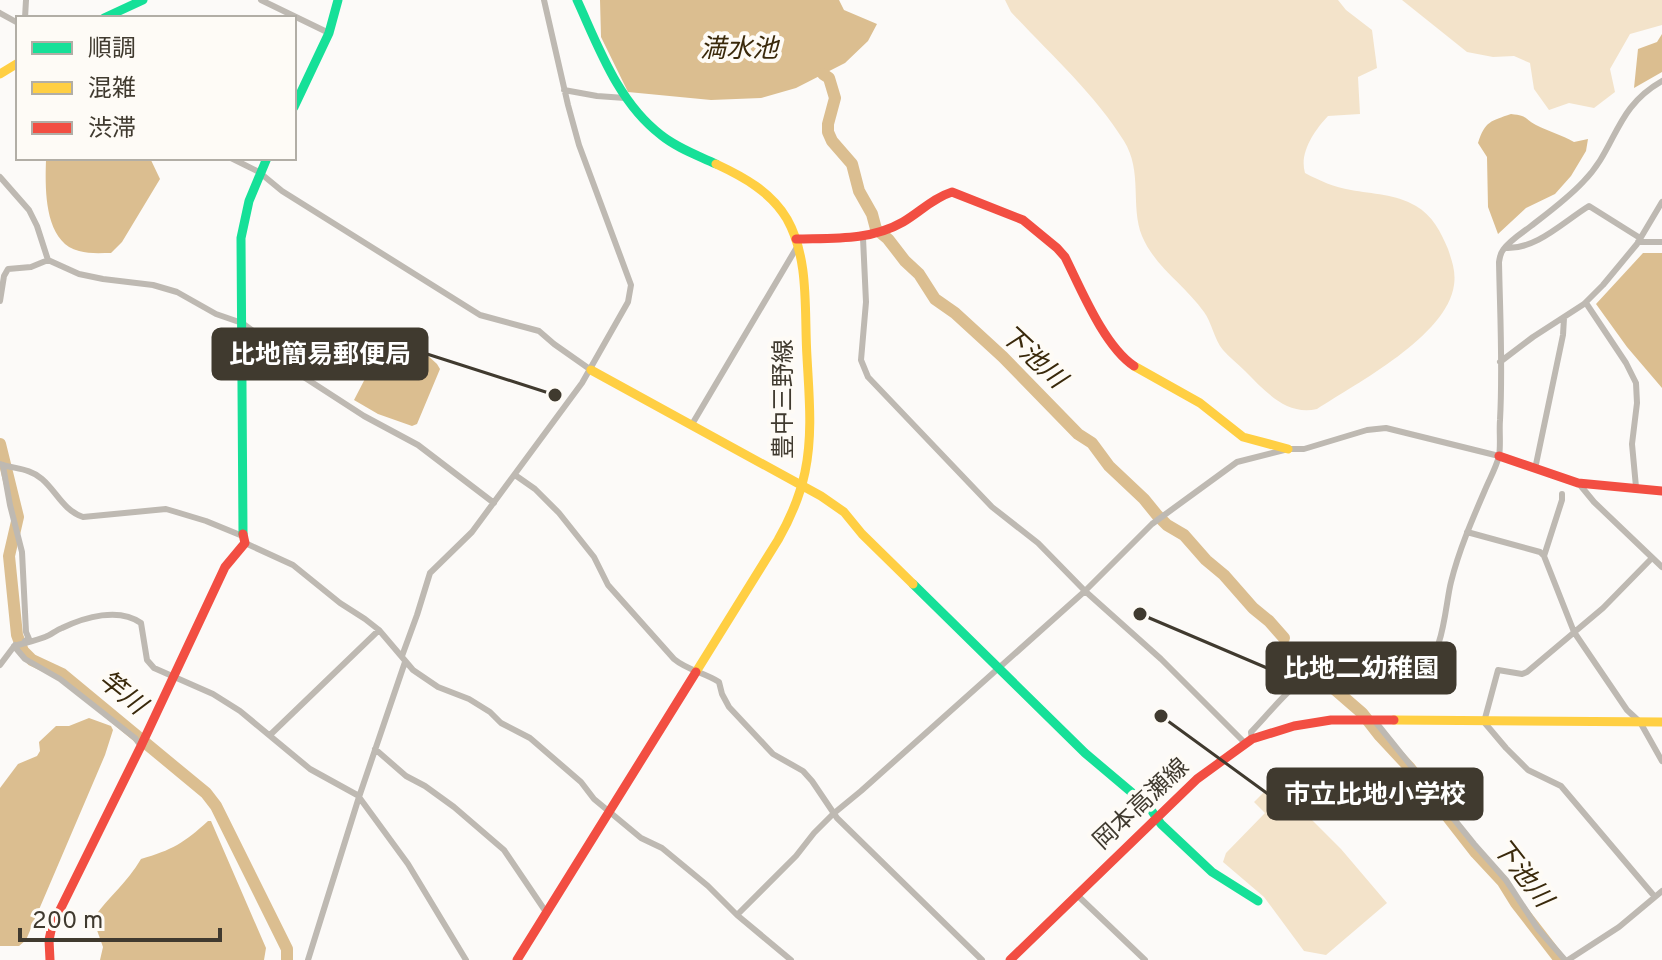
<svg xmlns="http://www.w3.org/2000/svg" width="1662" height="960" viewBox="0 0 1662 960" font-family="Overpass,'Noto Sans JP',sans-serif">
  <rect width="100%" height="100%" fill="#fcfaf8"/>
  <path fill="#f3e3ca" d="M1005,0H1338L1346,10L1372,30L1377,68L1358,77L1360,114L1328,116C1314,131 1299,153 1305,173C1320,181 1334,187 1351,190C1372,194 1396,194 1416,206C1432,215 1441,232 1448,249C1452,261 1456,272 1454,285C1447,336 1357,383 1317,409C1286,416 1265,391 1245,371C1238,364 1229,357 1223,350C1214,339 1212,323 1204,312C1185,285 1155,267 1142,236C1130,205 1143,172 1124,141C1094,93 1049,53 1011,12Z
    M1402,0H1662V25L1630,34L1610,69L1615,92L1594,108L1569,103L1549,110L1534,89L1530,63L1514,56L1493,57L1467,52Z
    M1269,787L1279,796L1296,804L1341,849L1387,903L1326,955L1304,951L1264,897L1223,862L1226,853L1265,813L1254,802Z"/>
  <path fill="#dbbe90" d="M600,0H839L844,10L877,24L868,41L845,63L796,88L761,98L711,100L628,92L601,37Z
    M1662,34V72L1634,88L1638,49L1657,42Z
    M1511,114C1529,116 1523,118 1536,125C1548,131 1562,135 1574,142L1588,139L1586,151L1571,176L1555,194L1526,208L1498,234L1488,207L1487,157L1478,143C1485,121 1491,121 1511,114Z
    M48,158H150L160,179L122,242L111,253C101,253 89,254 79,251C44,242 45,189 46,160Z
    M1643,253H1662V388L1627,347L1596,304Z
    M402,332L437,364L440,369L417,424L412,426L378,414L354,400L383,344Z
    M89,718L111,726L113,730L105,755L26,940L19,946H0V788L18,764L37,756L40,751L39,742L56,726H69Z
    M208,821H211L266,948L264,960H100L103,947L93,919C109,896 127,883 141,859C172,850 184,843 208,821Z"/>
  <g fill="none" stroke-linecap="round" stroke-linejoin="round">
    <path stroke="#dbbe90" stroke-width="12" d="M823,74L829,78L835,98L828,124V132L832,141L852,164L859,191L872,214L876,229L888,239L905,261L919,274L935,299L955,313L1003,357L1078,434L1092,443L1109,466L1144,499L1157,515L1167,525L1184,535L1206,560L1224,575L1253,608L1269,621L1284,638
      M0,444L18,517L9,556L17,635L23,651L32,660L62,674L206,793L216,806L287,949V960
      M1317,674L1362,713L1380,736L1409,767L1476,853L1503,882L1516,903L1560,960"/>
    <path stroke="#beb9b2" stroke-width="6" d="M261,0L329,33
      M0,13L18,23
      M25,18L26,0
      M564,90L597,96L625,98
      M231,158L259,172L282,191L480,315L539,331L554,344L591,370
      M0,177L29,210L37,226L48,260L79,274L103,279L153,285L177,292L216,314L242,323L253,331L279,361L364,416L418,445L494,503
      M1638,242H1662
      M1505,248C1536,250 1563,222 1589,206L1640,238
      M0,301L4,276L8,269L31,267L48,260
      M1586,303L1626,363L1636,383L1637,403L1632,444L1636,487
      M1500,362L1533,337L1584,304L1603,285L1637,244L1662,202
      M691,426L797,247
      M0,464C14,469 30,468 42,479C57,492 63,510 83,517L166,509L206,521L245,537
      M3,466L10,505L22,552L26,632L29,639L25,641
      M1535,469L1563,335L1564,318
      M515,475L535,489L559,513L594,557L608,585L674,659C687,670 705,673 719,682L722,694L729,707L773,754L803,771L812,781L837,818L982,960
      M1580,485L1594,502L1662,567
      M1467,532L1540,552L1544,556L1574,632L1627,710L1640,722L1662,761
      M245,543L293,565L340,603L365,619L379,630L413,670L438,687L469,699L490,712L501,723L530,738L581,782L594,799L641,838L662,848L708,886L737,915L791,960
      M1544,556L1562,500V494
      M1652,558L1603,608L1527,672L1522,674L1498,670L1484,722L1506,748L1528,770L1561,786L1655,897
      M14,646C24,643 35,641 45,637C51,635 56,630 62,628C85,617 119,607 141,623L147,660L154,668L213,694L240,711L310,769L359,796
      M14,646L25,659L60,679L135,738L141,746
      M402,656L417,615L430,573L472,532L582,383L628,302L631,285L579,145L568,105L544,0
      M0,665L15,645
      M1374,720L1474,844L1506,880L1538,929L1565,960
      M270,735L379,630
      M1252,739L1251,732C1280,702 1325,640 1373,660C1388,666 1402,677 1419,670C1444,659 1445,605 1451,582C1459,550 1472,520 1485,490C1489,480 1496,468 1499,456C1501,445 1499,431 1500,420C1503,367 1500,315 1499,262C1500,257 1500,254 1503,250C1510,240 1522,233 1531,226C1549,212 1567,199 1583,182C1617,148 1614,108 1662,81
      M1245,743L1161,659L1085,591L1152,524L1237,462L1288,449H1304L1367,430L1386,428L1499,456
      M375,749L406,776L425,786L454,807L504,850L546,912
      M359,797L408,864L466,960
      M1076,894L1145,960
      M737,915L796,856L814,833L833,814L861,791L1085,591L1038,543L992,507L868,377L861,360L866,302L863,238
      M308,960L359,797L405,662
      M1568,960L1619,927L1662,891"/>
    <path stroke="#16e098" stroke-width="9" d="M577,0C599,48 618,102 661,135C677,148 697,155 716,164
      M104,18L143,0
      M294,107L329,33L338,0
      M243,534L241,238L249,201L267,158
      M913,584L1085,753L1149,807L1161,824L1212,872L1258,901"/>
    <path stroke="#ffcf43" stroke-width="9" d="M0,74L18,63
      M1134,366L1200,403L1243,437L1288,449
      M591,370L821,496L844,512L862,534L913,584
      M696,672L778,540C790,519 800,496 805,472C813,434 809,395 807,357C804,312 810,260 787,219C771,192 744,177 716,164
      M1394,720L1662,722"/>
    <path stroke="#f24e42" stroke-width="9" d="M796,239C832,238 870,241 903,222C920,212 933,198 952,192L1023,220L1057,248L1065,257C1081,289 1104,346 1134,366
      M1499,456L1578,483L1662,491
      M50,960L49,940L52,926L141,746L225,567L245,543L243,534
      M517,960L696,672
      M1010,960L1197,779L1252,739L1294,726L1331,720H1394"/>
  </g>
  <g text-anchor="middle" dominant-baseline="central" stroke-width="8" stroke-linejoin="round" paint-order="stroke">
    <g font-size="24" fill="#403a2f" stroke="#fefbf6">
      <text transform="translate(785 399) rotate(-90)">豊中三野線</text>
      <text transform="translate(1142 805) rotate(-43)">岡本高瀬線</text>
    </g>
    <g font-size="26" font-style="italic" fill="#3a290b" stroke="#fefbf6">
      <text x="739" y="50">満水池</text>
      <text transform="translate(1032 358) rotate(43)">下池川</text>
      <text transform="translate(121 694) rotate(39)">竿川</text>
      <text transform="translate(1521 874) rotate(52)">下池川</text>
    </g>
  </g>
  <path fill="none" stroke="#403a2f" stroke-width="3" d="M555 395L427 354M1140 614L1267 668M1161 716L1268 794"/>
  <g fill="#403a2f" stroke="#fefbf6" stroke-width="3">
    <circle cx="555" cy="395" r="8"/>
    <circle cx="1140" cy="614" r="8"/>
    <circle cx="1161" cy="716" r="8"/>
  </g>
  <g fill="#403a2f" stroke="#403a2f" stroke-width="3">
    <rect x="213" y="329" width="214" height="50" rx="8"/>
    <rect x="1267" y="643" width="188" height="50" rx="8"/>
    <rect x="1268" y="769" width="214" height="50" rx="8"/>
  </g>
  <g font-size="26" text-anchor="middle" font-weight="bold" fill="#fff">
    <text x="320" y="363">比地簡易郵便局</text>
    <text x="1361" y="677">比地二幼稚園</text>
    <text x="1375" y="803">市立比地小学校</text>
  </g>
  <rect x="16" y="16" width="280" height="144" fill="#fefbf6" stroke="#b2aea6" stroke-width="2"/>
  <rect x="32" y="42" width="40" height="12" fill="#16e098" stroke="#b2aea6" stroke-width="2"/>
  <text x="88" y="56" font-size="24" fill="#403a2f">順調</text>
  <rect x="32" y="82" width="40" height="12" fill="#ffcf43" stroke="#b2aea6" stroke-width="2"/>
  <text x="88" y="96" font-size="24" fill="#403a2f">混雑</text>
  <rect x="32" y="122" width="40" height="12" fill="#f24e42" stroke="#b2aea6" stroke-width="2"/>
  <text x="88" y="136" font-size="24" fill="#403a2f">渋滞</text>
  <path d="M20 928v12h200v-12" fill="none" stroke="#403a2f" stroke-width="4"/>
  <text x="32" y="928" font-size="24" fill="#403a2f" stroke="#fefbf6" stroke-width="6" paint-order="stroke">200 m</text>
</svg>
